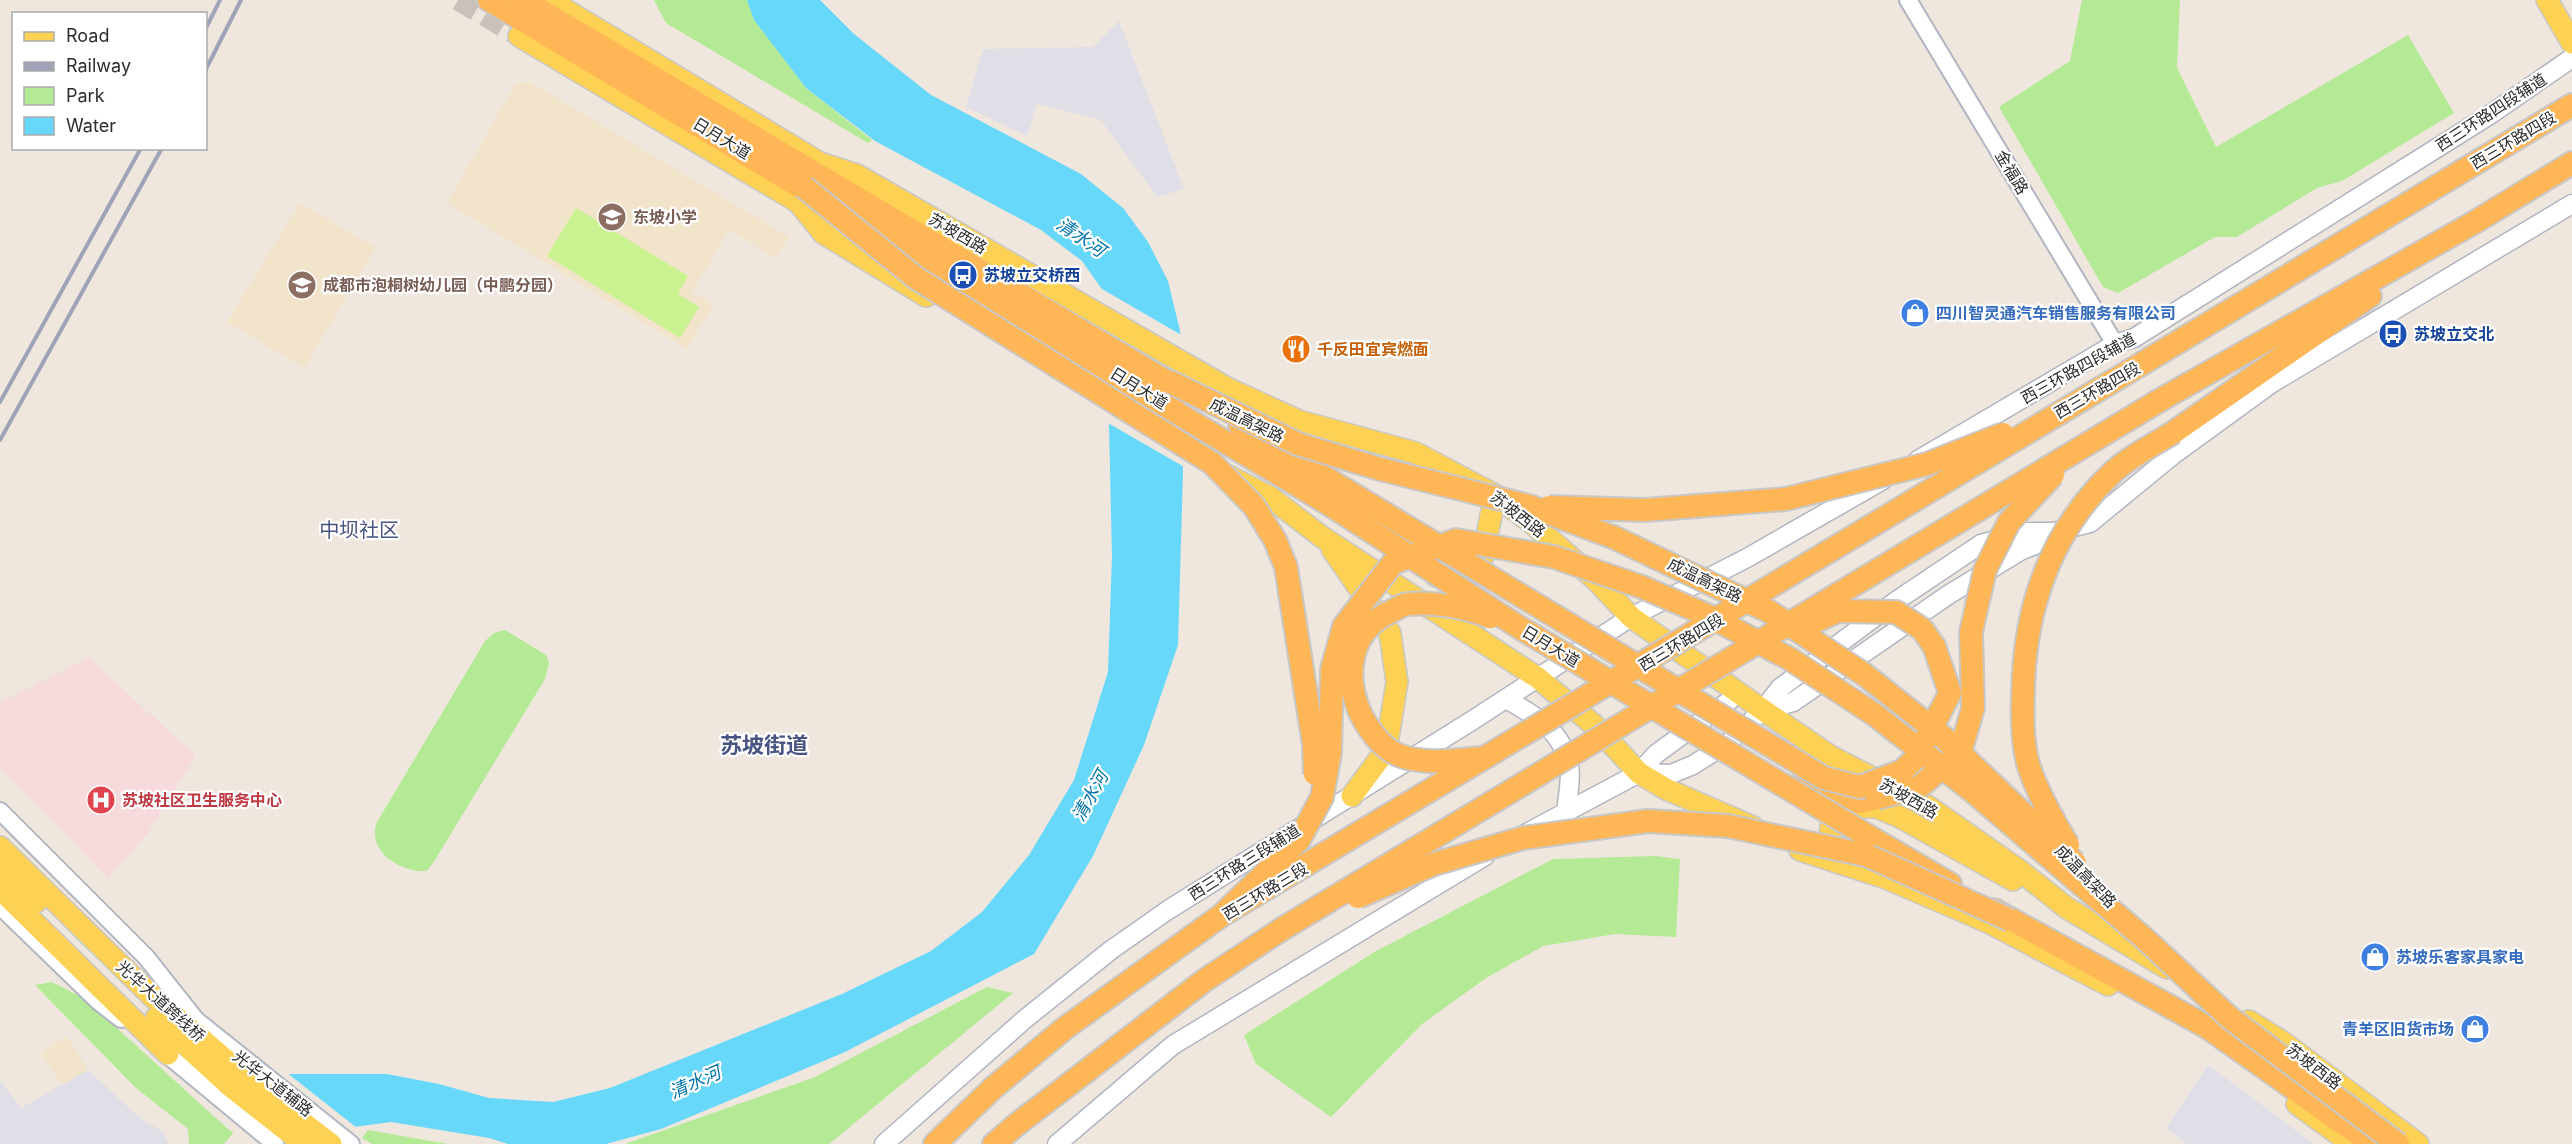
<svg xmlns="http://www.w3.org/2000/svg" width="2572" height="1144" viewBox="0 0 2572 1144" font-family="Inter,'Noto Sans SC',sans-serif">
  <rect width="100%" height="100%" fill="#efe7dd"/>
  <path fill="#e0dee7" d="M1119,21L1184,189L1157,197L1101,120L1037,104L1027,136L966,107L983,49L1093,47Z
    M2208,1065L2314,1144H2187L2166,1128Z
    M88,1070L140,1118L163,1132L168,1144H0V1081L21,1108Z"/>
  <path fill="#f2e4cb" d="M530,82L789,237L776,258L729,230L692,292L713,305L687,349L447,203L516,83Z
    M300,203L376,248L304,368L227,322Z
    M67,1036L88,1070L62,1085L41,1053Z"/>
  <path fill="#f6dadc" d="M89,658L196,756L148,833L108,878L0,767V703Z"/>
  <path fill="#b4ea95" d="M654,0H747L754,20L806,88L872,140L868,143L666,23Z
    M2082,0H2180L2177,68L2216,147L2408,35L2454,113L2342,181L2317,188L2237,237H2215L2118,293L2103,287L1999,107L2070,61Z
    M505,630L546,655L549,663L545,679L435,860L427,871C401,873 366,851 377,822L485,641L494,633Z
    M1655,856L1680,859L1676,937L1615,934L1543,946L1486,978L1422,1024L1331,1117L1256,1064L1244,1035L1376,951L1553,859Z
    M52,982L85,999L228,1129L250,1144H189L188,1129L136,1088L35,985Z
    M987,987L1013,993L829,1144H625L815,1077Z
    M368,1130L448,1144H372L362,1138Z"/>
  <path fill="#cbf290" d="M576,208L688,276L678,294L699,307L680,338L547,256Z"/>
  <path fill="#67d7fa" d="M747,0H820L854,34L931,95L1081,174L1123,208L1148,242L1168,281L1180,331L1183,472L1178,645L1144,745L1093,856L1034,954L845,1052L661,1129L606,1144H508L489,1138L391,1122L227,1144L289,1074H387L439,1084L489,1098L553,1102L610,1088L842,994L931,951L982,912L1029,855L1074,780L1108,672L1112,556L1106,295L1082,261L1041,230L875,141L806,88L754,20Z"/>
  <path fill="#efe7dd" d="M1095,285L1183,336L1186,468L1108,423L1104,296Z
    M286,1072L357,1128L333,1144H224Z"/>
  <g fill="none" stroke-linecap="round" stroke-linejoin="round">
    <path stroke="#c8c2ba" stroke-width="21" stroke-dasharray="21 10" stroke-linecap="butt" d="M458,0L519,36"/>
    <g stroke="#b1b5c1" stroke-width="20">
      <path id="tertiary" d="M1908,0L2115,344
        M0,811L146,957L196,1020L351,1144
        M0,906L98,1001L121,1019
        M158,1047L275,1144"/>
    </g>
    <g stroke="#b1b5c1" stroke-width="21">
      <path id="secondary" d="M1918,460L2115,344L2134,338L2488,116L2572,58
        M1506,699C1534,715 1562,730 1569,765C1572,779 1567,799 1566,813
        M1763,710L1793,702L1948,595L2020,551L2059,535
        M1639,773L1671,774L1693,765L1729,742L1763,710L1780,688L1896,601L1981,544L2025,532H2054L2090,523L2173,455L2272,383L2572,204
        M1525,834L1639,773L1656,754L1729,701L1736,690
        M884,1144L1025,1019L1111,950L1168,910L1473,720L1631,617L1747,558L1883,480
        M1057,1144L1173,1045L1485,856"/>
    </g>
    <g stroke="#c8c8c8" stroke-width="24">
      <path id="primary" d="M549,0L820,163L857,175L1227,388L1299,421L1416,453L1495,495L1532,523L1596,580L1631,617L1763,710L1830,756L1929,807L2019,870L2067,908L2167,968
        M2547,0L2572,43
        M519,36L798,202L823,233L926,296
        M1228,476L1270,497L1322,537L1538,678L1594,725L1639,773L1666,789L1753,827
        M1332,549L1390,633L1397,682L1386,750L1352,796
        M1436,576L1468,577L1483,556L1495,495
        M0,847L153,997L258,1088L331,1144
        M1800,850L1886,878L1988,922L2108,985
        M1841,861L1830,843L1831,826L1837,817L1859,807H1876L1900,817L2013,880
        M0,867L36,902
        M0,889L168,1054
        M156,1018L230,1086L304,1144
        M2249,1021L2284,1043L2418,1144
        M2297,1104L2352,1144"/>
    </g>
    <g stroke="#c8c8c8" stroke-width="26">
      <path id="trunk" d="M489,0L1332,506
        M523,0L1186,393
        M2143,363L2572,105
        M2162,399L2475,222L2572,163
        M1240,425L1344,489
        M2174,432L2370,296
        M1793,788L1854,803L1877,798
        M1868,836L1950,884
        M1994,910L2207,1027L2372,1144
        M935,1144L993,1088
        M994,1144L1016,1125"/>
    </g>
    <use href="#tertiary" stroke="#fff" stroke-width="16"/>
    <use href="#secondary" stroke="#fff" stroke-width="18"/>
    <use href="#primary" stroke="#fdd154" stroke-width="21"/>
    <use href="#trunk" stroke="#feb656" stroke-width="22"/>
    <path stroke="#9fa3b8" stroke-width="4" d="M206,28L220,0
      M206,69L241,0
      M0,402L141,148
      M0,440L162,148"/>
    <g stroke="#c8c8c8" stroke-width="26" stroke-linecap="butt">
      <path id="trunk-bridge" d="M804,187L916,278L1212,463L1254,506L1275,540L1286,567L1314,745L1315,774
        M1170,382L1298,444L1380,469L1529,506L1613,537L1770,612L1865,675L1942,736L2075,863
        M1344,489L1824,778L1860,787L1902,771L1916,758L1950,693L1934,646L1922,629L1896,612L1838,611L1814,622
        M1332,506L1522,629L1868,836
        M1549,507L1645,510L1786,499L1927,464L2003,434
        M1482,758C1455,760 1427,765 1401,756C1386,751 1373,735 1365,722C1343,685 1346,633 1388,613C1395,610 1402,604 1409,604C1435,602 1466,607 1490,617
        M1877,798L1919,787L1960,753L1973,708L1971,632L1985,570L2009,522L2053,475
        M2068,845C2053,820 2038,794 2029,767C2022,744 2022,718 2023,694C2024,609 2050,532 2113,472C2130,456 2155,444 2174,432
        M1358,897L1434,864L1523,838L1648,821L1728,826L1866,855L2010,920
        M1222,915L1299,840L1322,797L1330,753L1332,669L1344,626L1393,563L1456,540L1554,557L1642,587L1709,616L1790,659L1875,715L1971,790L2145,939L2230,1018L2398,1144
        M993,1088L1065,1028L1222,915L2143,363
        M1016,1125L1205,980L1282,929L2162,399"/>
    </g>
    <use href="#trunk-bridge" stroke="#feb656" stroke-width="22"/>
  </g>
  <defs>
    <g id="school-disc" transform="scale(1.5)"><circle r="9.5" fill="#8d6e63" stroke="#fff"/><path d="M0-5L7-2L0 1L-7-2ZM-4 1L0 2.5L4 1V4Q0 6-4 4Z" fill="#fff"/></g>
    <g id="bus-disc" transform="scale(1.5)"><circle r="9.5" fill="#1a4fb4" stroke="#fff"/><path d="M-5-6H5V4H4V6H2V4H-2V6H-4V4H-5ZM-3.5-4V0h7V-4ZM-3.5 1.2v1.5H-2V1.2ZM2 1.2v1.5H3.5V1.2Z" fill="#fff"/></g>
    <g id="shop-disc" transform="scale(1.5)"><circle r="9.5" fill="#3f7fe0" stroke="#fff"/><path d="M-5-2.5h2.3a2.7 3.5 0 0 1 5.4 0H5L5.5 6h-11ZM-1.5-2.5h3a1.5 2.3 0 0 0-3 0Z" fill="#fff"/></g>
    <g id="restaurant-disc" transform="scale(1.5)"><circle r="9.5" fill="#e8710a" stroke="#fff"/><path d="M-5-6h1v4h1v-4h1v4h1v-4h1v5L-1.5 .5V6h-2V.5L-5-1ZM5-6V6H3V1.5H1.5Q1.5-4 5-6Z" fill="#fff"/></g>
    <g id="hospital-disc" transform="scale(1.5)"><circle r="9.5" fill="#e0444e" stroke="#fff"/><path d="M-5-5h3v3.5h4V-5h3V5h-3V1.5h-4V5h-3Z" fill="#fff"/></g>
  </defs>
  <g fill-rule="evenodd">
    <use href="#school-disc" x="612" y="217"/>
    <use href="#bus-disc" x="963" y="275"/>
    <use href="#school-disc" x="302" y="285"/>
    <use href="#shop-disc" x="1915" y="313"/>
    <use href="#bus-disc" x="2393" y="334"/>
    <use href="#restaurant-disc" x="1296" y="349"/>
    <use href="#hospital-disc" x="101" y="800"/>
    <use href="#shop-disc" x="2375" y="957"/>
    <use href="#shop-disc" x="2475" y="1029"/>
  </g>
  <g text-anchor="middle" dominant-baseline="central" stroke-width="4.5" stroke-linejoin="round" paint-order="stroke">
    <g font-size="16" fill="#2c2c2c" stroke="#fff">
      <text transform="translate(2491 112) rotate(-33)">西三环路四段辅道</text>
      <text transform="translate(722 138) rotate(31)">日月大道</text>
      <text transform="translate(2513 140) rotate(-31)">西三环路四段</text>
      <text transform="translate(2012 172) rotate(59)">金福路</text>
      <text transform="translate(958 233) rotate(30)">苏坡西路</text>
      <text transform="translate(2078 368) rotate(-29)">西三环路四段辅道</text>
      <text transform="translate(1139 388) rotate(32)">日月大道</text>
      <text transform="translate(2097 390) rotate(-30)">西三环路四段</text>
      <text transform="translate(1247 420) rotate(26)">成温高架路</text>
      <text transform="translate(1518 514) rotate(38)">苏坡西路</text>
      <text transform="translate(1705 580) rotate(26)">成温高架路</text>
      <text transform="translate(1681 642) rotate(-31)">西三环路四段</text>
      <text transform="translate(1551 646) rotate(31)">日月大道</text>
      <text transform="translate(1909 798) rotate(29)">苏坡西路</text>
      <text transform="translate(1244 862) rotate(-32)">西三环路三段辅道</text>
      <text transform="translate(2086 876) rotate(46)">成温高架路</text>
      <text transform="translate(1265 891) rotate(-31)">西三环路三段</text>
      <text transform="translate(161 1001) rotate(42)">光华大道跨线桥</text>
      <text transform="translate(2314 1066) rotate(37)">苏坡西路</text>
      <text transform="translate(273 1083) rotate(38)">光华大道辅路</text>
    </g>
    <g font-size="16" font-weight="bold" fill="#785e54" stroke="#fff" text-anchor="start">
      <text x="633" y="217">东坡小学</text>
      <text x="323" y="285">成都市泡桐树幼儿园（中鹏分园）</text>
    </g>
    <g font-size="16" font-weight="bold" fill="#164399" stroke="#fff" text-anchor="start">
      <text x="984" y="275">苏坡立交桥西</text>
      <text x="2414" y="334">苏坡立交北</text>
    </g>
    <g font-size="16" font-weight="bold" fill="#366cbe" stroke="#fff" text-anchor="start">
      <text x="1936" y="313">四川智灵通汽车销售服务有限公司</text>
      <text x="2396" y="957">苏坡乐客家具家电</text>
      <text x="2454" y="1029" text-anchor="end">青羊区旧货市场</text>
    </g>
    <g font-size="16" font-weight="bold" fill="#c56008" stroke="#fff" text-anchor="start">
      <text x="1317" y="349">千反田宜宾燃面</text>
    </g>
    <g font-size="16" font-weight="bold" fill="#be3a42" stroke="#fff" text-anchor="start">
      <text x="122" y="800">苏坡社区卫生服务中心</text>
    </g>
    <g font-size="18" font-style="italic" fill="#0175ab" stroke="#fff">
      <text transform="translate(1081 237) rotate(34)">清水河</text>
      <text transform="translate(1090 796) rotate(-61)">清水河</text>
      <text transform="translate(695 1082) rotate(-24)">清水河</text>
    </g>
    <g font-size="20" fill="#485481" stroke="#fff">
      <text x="359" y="530">中坝社区</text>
    </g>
    <g font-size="22" font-weight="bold" fill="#485481" stroke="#fff">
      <text x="764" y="745">苏坡街道</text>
    </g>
  </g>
  <rect x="12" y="12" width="195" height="138" fill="#ffffff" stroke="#ababab" stroke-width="1.5"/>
  <rect x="24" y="32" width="30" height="9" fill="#fdd154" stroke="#ababab" stroke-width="1.5"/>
  <text x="66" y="42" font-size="18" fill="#2c2c2c">Road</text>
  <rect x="24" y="62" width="30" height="9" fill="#9fa3b8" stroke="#ababab" stroke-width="1.5"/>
  <text x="66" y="72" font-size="18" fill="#2c2c2c">Railway</text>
  <rect x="24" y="87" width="30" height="18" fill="#b4ea95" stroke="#ababab" stroke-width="1.5"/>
  <text x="66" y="102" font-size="18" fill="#2c2c2c">Park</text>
  <rect x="24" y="117" width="30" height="18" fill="#67d7fa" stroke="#ababab" stroke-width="1.5"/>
  <text x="66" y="132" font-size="18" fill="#2c2c2c">Water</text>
</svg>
